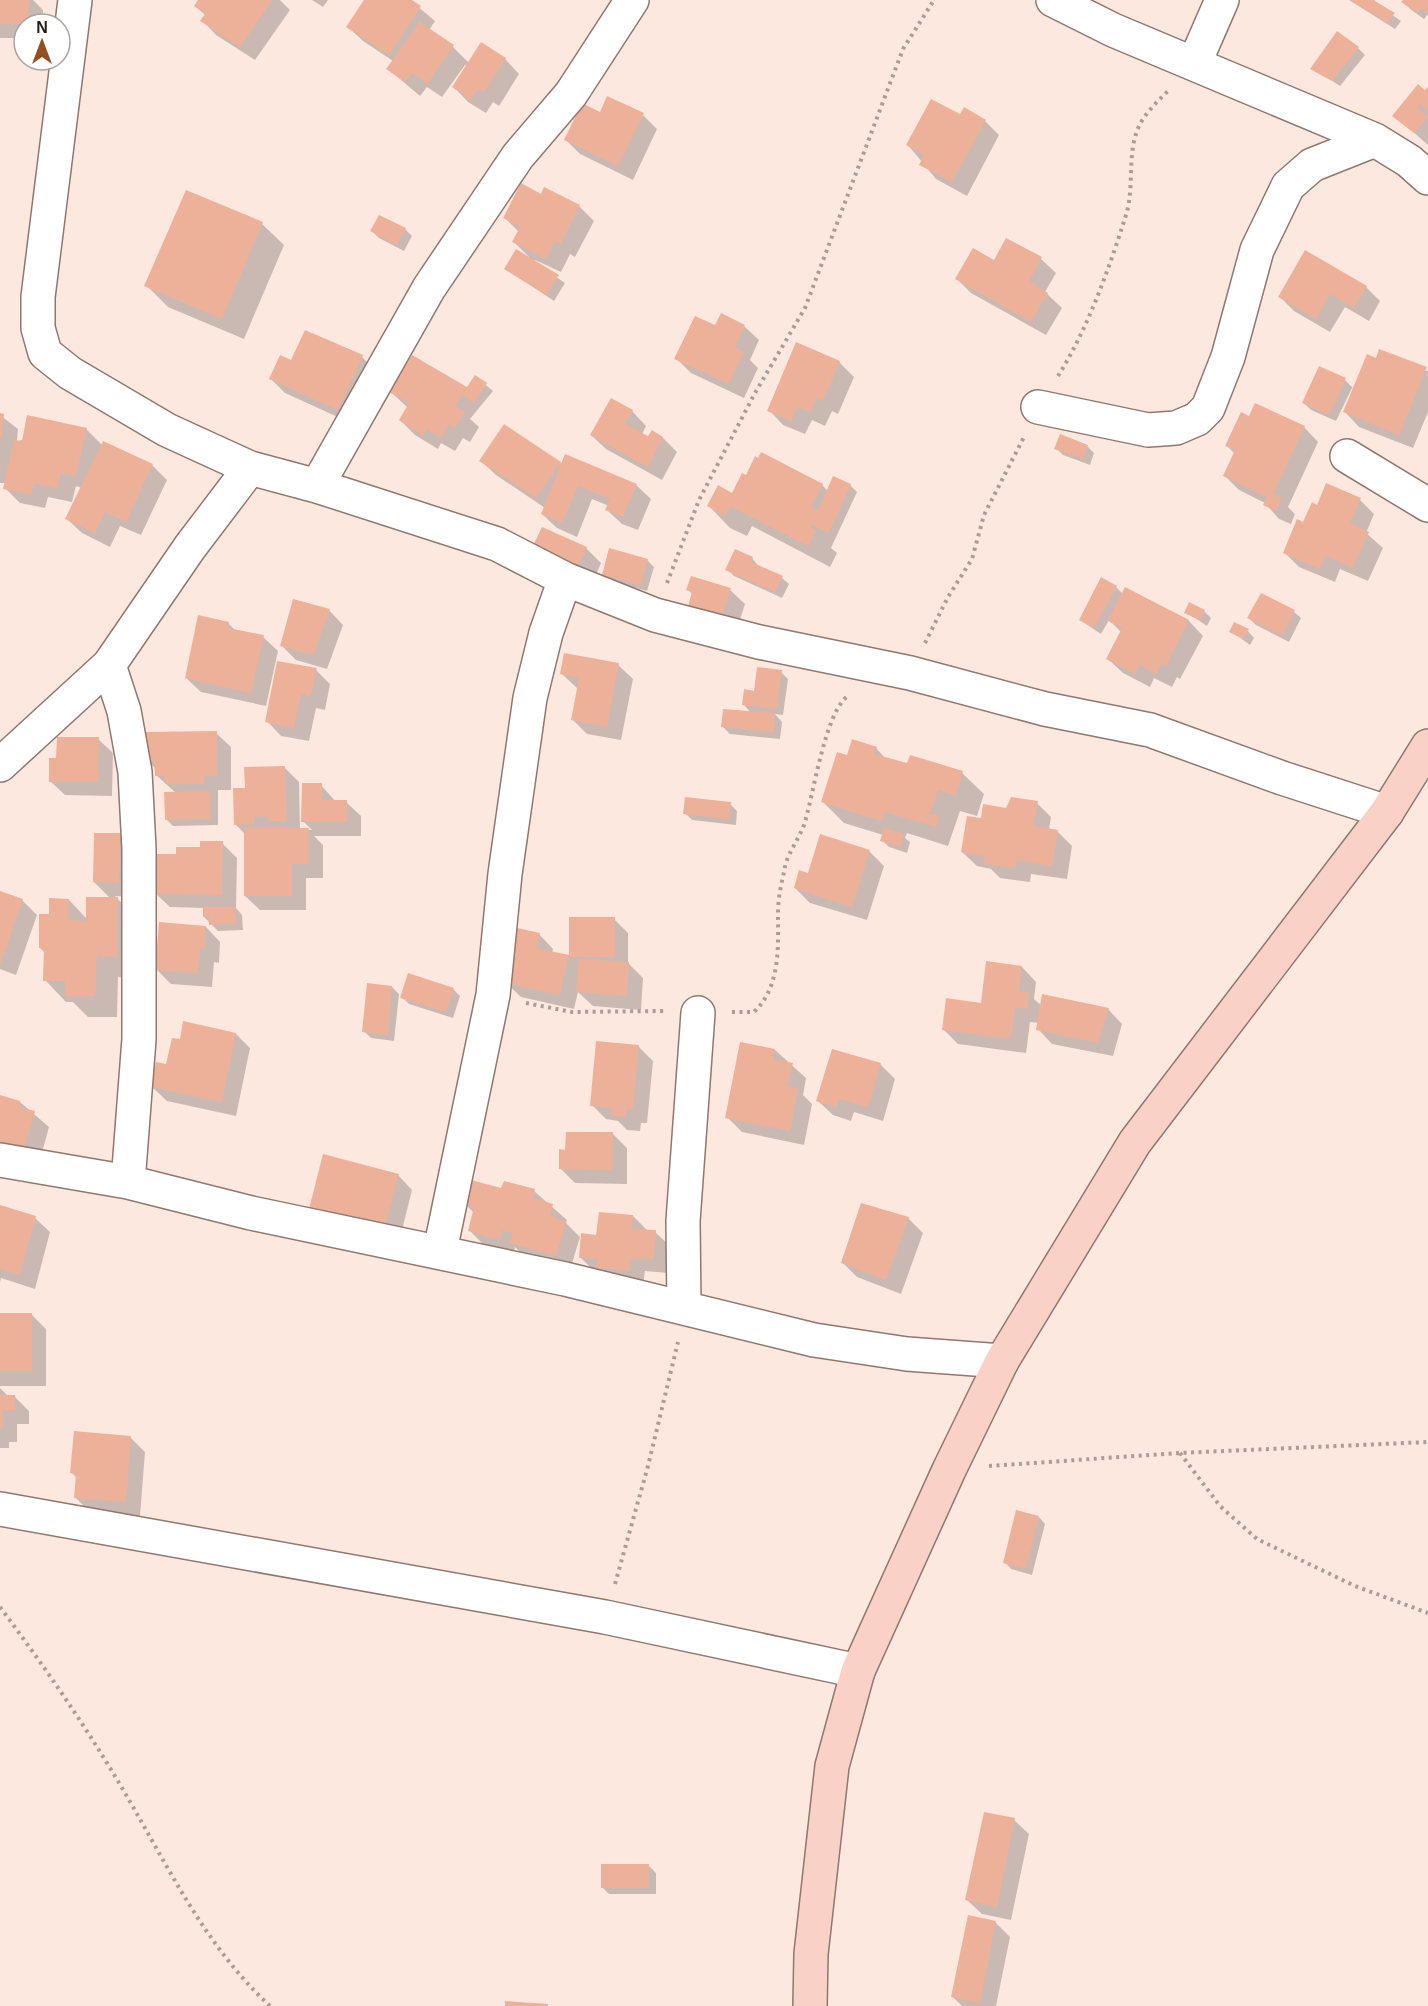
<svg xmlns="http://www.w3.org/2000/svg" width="1428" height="2006" viewBox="0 0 1428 2006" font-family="Arial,sans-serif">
  <rect width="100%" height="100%" fill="#fde8e0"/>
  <path fill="#0003" d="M0,0H33L43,10V24H24V38H0Z
    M200,0H280L290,10L255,60L216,35L202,20L206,16L196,6Z
    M312,0H328L323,7Z
    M366,0H410L435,21L429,30L453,47L469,63L505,59L519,74L499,106L493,102L486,113L468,102L454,87L467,66L465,65L442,97L427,87L420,96L388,69L393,61L363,41L348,27Z
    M1349,0H1375L1374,2L1401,21L1395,29Z
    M1404,0H1428V14L1424,19L1410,9Z
    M1358,48L1365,55L1340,86L1312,68Z
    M1428,89V145L1394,115Z
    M601,114L643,115L657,129L633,180L580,154L566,140Z
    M960,116L985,121L999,135L967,196L936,179L908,145Z
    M187,192L262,224L284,245L244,339L168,307L146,285Z
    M542,196L579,206L594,221L575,257L570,254L561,272L535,260L534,262L565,283L554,301L506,269L530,258L514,242L519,232L505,218Z
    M405,229L412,236L404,251L379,238L372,231Z
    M1007,240L1041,259L1056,273L1045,292L1062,308L1046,335L971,293L957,279L994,262Z
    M1366,287L1380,301L1369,321L1345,307L1330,332L1294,311L1280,297Z
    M744,326L759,340L750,360L758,368L744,398L691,373L676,358L716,327Z
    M362,357L376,371L353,424L285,393L271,379L292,362Z
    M1377,359L1428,371V412L1413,448L1359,427L1345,412L1354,389L1352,388L1336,421L1311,410L1304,403L1320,368L1345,380L1354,389Z
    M839,362L854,377L838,414L832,411L825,426L812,420L805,434L783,425L769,410Z
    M476,377L493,391L470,419L479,427L470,442L463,438L455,451L441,443L438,449L415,435L400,420L408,408L391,392L466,389Z
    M632,411L646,426L642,434L649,438L652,432L663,438L677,452L662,480L606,449L591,435Z
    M0,415L18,429L17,441L86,429L102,445L104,443L153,466L167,480L141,535L120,526L110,547L82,533L67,519L82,488L76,486L72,502L48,497L45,508L20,503L5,488L6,483H0Z
    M1249,418L1304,427L1318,442L1288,507L1295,514L1291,524L1279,519L1265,503L1239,490L1225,476L1235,454L1226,445Z
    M1087,446L1094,453L1090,465L1063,455L1056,448Z
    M762,454L822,485L828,491L850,485L857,492L831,548L837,553L830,567L752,526L747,536L730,528L709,506L732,495Z
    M481,461L560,463L636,485L651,499L638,530L622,524L607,510L609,506L592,499L577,537L557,528L542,514L545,508L496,475Z
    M1360,500L1374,514L1366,533L1383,548L1368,581L1340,569L1335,582L1299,567L1284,552L1304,524Z
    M586,548L601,563L591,586L547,566Z
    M736,551L752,558L759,567L782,578L789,584L782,598L734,576L727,569Z
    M647,560L654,567L647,591L611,581L604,574Z
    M1116,587L1123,594L1125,589L1189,621L1203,636L1180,679L1177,677L1172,687L1154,678L1150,687L1123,673L1108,659L1122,633L1109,620L1101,634L1080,620Z
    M688,590H730L745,604L735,635Z
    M329,610L343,625L327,669L296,660L281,645Z
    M1204,611L1211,618L1207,626L1186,612Z
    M1294,612L1301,618L1289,642L1256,625L1249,618Z
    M228,623L236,631L263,637L278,651L266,706L201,692L186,678Z
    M1231,631H1248L1254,638L1250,645Z
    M618,665L633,679L621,740L587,734L572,719L578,689L562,674Z
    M316,670L330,684L325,710L316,708L309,741L281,736L267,721Z
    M781,672L788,679L783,715L775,714L782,722L780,739L730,734L723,727L751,713L744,705Z
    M216,733L231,747V790H218V825L173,826L166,819L176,793L156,775V769L146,760Z
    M98,739L113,753L112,796L65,795L50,781L58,760Z
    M876,748L886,759L908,765L962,773L984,794L977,816L960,811L948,846L907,833L905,838L910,842L907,853L889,847L882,840L883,835L844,823L823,802L848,757Z
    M284,767L299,782L300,830H312L303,821L321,785L336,802H346L361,816V836H314L323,845V878H306V910H260L245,896L246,835L235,824L247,789Z
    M1037,803L1051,817L1049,830L1057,831L1072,846L1067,879L1031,874L1030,882L1000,878L991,869L977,866L962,852L983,820L1007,810Z
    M730,804L737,811L736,825L692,820L685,813Z
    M120,835L134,849L133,897L115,896L139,921L138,978L118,977L117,1017H88L73,1002H66L45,980V953L40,948L50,916L69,900L87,919L111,899L94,882Z
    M222,843L237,858L236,908L242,915L243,930L218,931L204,917V908L170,907L155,893L177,856Z
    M869,851L884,866L867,920L810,903L795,888L809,874Z
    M0,893L22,900L37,915L16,975L0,969Z
    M614,919L628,933V963L643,978L641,1010L593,1006L578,992L574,1009L521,997L506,983L539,934L553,949L552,953L570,956Z
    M206,927L220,942L219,963L214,962L212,987L171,984L157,970Z
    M1022,967L1036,982L1034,999L1042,1006L1108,1009L1122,1024L1113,1056L1052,1044L1038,1029L1039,1023L1030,1022L1026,1053L958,1044L943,1029L982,1004Z
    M392,987L399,994L394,1041L371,1038L364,1031Z
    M453,989L460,996L453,1018L409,1004L402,997Z
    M236,1034L250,1048L236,1116L167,1101L152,1087L181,1041Z
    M741,1044L775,1050L806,1078L803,1095L812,1104L804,1145L742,1132L727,1117Z
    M638,1046L653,1061L647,1123H641L640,1131L627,1130L618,1121L606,1119L592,1105Z
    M880,1064L895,1079L883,1121L854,1112L851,1121L833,1115L818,1101Z
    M0,1097L20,1102L49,1127L38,1167L0,1157Z
    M613,1134L627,1148V1184L575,1183L560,1168Z
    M398,1175L412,1190L399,1242L325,1223Z
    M534,1191L567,1220L566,1223L580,1237L570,1270L526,1258L515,1247L514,1254L484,1245L470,1231L474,1213L466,1205Z
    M0,1207L35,1218L50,1232L35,1289L1,1278L0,1282Z
    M633,1216L648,1231L655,1232L670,1246L668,1273L645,1271L643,1285L595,1272L580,1257Z
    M908,1218L923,1233L901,1294L857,1277L843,1263Z
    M0,1315H32L46,1329V1386H0Z
    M0,1388L8,1396H14L29,1411V1424H17V1442H9V1448H0Z
    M131,1438L145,1452L140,1516L90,1512L75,1497L77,1478L71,1472Z
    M1039,1517L1045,1524L1032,1575L1011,1569L1005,1562Z
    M1014,1820L1029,1834L1011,1920L982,1914L967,1900Z
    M649,1866L656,1873V1894H609L602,1887Z
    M995,1922L1010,1937L996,2006H962L953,1997Z"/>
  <path fill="#edb199" d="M0,0H29L28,24H0Z
    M198,0H272L240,47L200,21L205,14L194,6Z
    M364,0H412L421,6L389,55L346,27Z
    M1350,0H1373L1395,13L1387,23Z
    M1403,0H1428V12L1420,8L1417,13L1401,2Z
    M420,22L454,45L427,84L412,73L405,82L386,69Z
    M1337,31L1359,47L1332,81L1310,69Z
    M481,42L506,58L484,92L478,89L471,100L452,87Z
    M1418,84L1425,90L1428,87V110L1420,104L1417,108L1428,117L1414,133L1392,116Z
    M607,96L644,113L618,166L564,140L582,103L600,112Z
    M931,99L960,114L964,107L986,120L952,182L919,165L924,155L906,145Z
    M521,183L541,194L544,187L580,205L561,244L555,241L546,259L512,242L520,227L503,218Z
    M186,190L263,222L222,319L144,286Z
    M379,215L406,228L397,245L370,231Z
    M1006,238L1042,257L1029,281L1048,293L1031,322L955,279L973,248L994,260Z
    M516,249L559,275L546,295L504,269Z
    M1305,250L1367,286L1354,308L1330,294L1316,319L1278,297Z
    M721,313L745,325L735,347L744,352L729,384L674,359L695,316L715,325Z
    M305,330L363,355L338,410L269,379L280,355L291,360Z
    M796,342L840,361L823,401L817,398L811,412L797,407L791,421L767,411Z
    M1379,349L1427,367L1399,435L1343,412L1367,354L1376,358Z
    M412,355L467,387L475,375L487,383L474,403L462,395L455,406L465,412L455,428L449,424L441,438L426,429L423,436L399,420L409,403L389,392Z
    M1319,366L1346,378L1329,415L1302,403Z
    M611,398L633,410L625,424L648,436L652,430L663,437L648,467L590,435Z
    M1255,403L1305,426L1273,494L1282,498L1276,511L1263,505L1267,497L1223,476L1235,450L1225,446L1241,412L1249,416Z
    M0,413L4,414L2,437H0Z
    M27,415L87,428L76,476L61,473L58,489L34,483L31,494L3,489L14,440L22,441Z
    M504,424L561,462L536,498L479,461Z
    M1060,434L1088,445L1083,459L1054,449Z
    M103,441L153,464L126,522L105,512L95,533L65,519Z
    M761,452L823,484L811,507L818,511L810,527L816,531L808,546L730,506L725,516L707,506L718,485L732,493L742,473L746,475L755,456L758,458Z
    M565,454L637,484L623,517L605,510L610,499L578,486L562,523L541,514Z
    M833,476L851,484L829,533L812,525Z
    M1326,483L1361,498L1350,523L1369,532L1353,568L1326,556L1320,569L1283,553L1297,519L1303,522L1312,502L1317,505Z
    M542,527L587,547L576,572L530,552Z
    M609,548L648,559L641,585L602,575Z
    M735,549L753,557L751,562L783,576L775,592L725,570Z
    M691,576L731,588L721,621L687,610L692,592L686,590Z
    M1101,577L1117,586L1094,628L1079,620Z
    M1125,587L1189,620L1166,666L1162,663L1157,674L1139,665L1135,674L1106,659L1122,628L1108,621Z
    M1261,593L1295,610L1282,636L1247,618Z
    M293,599L330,609L313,655L280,646Z
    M1189,602L1205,610L1200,620L1184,613Z
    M198,615L229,622L228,628L264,635L251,693L185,678Z
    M1234,622L1249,629L1243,639L1229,632Z
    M564,653L619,663L607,727L571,720L579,678L560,674Z
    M277,661L317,668L311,696L301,694L294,728L265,722Z
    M757,667L782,670L777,709L742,705L744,689L754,691Z
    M723,709L775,713L774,732L721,727Z
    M217,731V776H204V784H165V776H155L154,761H145L144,732Z
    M57,737H99L98,782H49V758H56Z
    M852,739L877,747L874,754L907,763L910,755L963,771L956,796L938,790L930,814L939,816L936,827L885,812L882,821L821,802L837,752L847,755Z
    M285,766L287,821H268L267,816L254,817V824L234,825L233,788H245L244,767Z
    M302,783H322V800H347V822H301Z
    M210,791L211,819L165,820L164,792Z
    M685,797L731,802L729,819L683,814Z
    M1011,797L1038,801L1034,826L1058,830L1052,866L1017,860L1015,868L984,864L985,856L961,852L967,816L981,818L983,804L1006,808Z
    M244,828H309V864H292V896H244Z
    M884,828L904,834L900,847L880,841Z
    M94,833H120L119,883L93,882Z
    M820,834L870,850L852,907L794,888L799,870L808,873Z
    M200,841H223L222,895L153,894L154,854H176V847H200Z
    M0,891L23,899L0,965Z
    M86,897H118L117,957L97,956L95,996H65V981H43L44,948H39V914H49V898L69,899V920L86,921Z
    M203,907H236V923L209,925V917H203Z
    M569,917H615V957H568L560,995L505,983L517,928L540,933L536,948L569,955Z
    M159,922L206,926L205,949L200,948L198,973L155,970Z
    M579,959L629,962L627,996L576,992Z
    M986,961L1022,966L1019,991L1029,992L1027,1009L1015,1008L1011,1039L942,1030L946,998L981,1003Z
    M408,973L454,988L446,1012L400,998Z
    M367,983L392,986L388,1035L362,1032Z
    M1042,994L1109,1008L1098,1043L1036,1030Z
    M183,1021L236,1033L222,1102L151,1087L156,1062L166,1064L172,1038L180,1039Z
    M596,1041L639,1045L633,1109H627L626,1117L611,1116L612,1108L590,1106Z
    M740,1042L775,1049L773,1059L793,1063L787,1086L798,1089L790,1131L725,1118Z
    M832,1049L881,1063L868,1107L839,1099L837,1107L816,1101Z
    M0,1095L20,1101L19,1107L35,1111L23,1154L0,1147Z
    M566,1132H613V1170L559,1169V1149L565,1150Z
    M323,1154L399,1174L384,1229L309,1209Z
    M471,1180L501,1188L504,1181L535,1189L533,1198L553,1204L550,1216L566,1221L556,1256L509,1243L513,1233L502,1230L500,1240L468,1231L474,1207L464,1205Z
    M861,1203L909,1217L886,1280L841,1263Z
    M0,1205L36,1216L20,1275L0,1269Z
    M599,1212L633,1215L632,1229L656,1230L654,1259L631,1258L629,1271L596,1268L598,1259L579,1258L581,1233L596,1235Z
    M0,1313H32V1372H0Z
    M0,1395H15V1410H3V1428H0Z
    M74,1431L131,1436L126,1502L74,1498L76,1474L70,1473Z
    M1016,1510L1039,1516L1026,1569L1003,1563Z
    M984,1812L1015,1818L997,1907L965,1900Z
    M601,1864H649V1888H601Z
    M968,1915L996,1921L980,2003L951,1997Z
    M505,2001L548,2004V2006H505Z"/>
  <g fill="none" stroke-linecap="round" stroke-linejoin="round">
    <g stroke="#8e786f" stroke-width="36">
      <path id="minor" d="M75,0L38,297V328L45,353L70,373L167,430L250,468L317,486L497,544L565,579L655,615L759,642L910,673L1045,709L1150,730L1282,778L1387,812
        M1053,0L1113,30L1375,140L1409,161L1428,178
        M1195,62L1222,0
        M1038,407L1148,430L1176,428L1197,419L1208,408L1228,357L1257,250L1288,186L1312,165L1375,140
        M1347,456L1428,505
        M317,486L429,288L518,156L571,94L632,0
        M109,665L124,711L135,772L139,849V1039L128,1182
        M0,765L109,665L190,547L250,468
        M0,1160L128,1182L251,1213L565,1279L814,1340L907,1354L1002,1361
        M440,1251L493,995L505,874L530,698L546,633L565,579
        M684,1307L683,1221L698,1013
        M0,1509L605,1617L858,1671"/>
    </g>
    <g stroke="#8e786f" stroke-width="36">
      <path id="secondary" d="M810,2006L811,1954L832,1766L858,1671L949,1470L1002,1361L1135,1142L1387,812L1428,746"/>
    </g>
    <path stroke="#ad9c96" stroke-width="4" stroke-dasharray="3 4.5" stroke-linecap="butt" d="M1058,376C1088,328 1109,269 1126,215C1135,187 1126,151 1140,124C1147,111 1159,100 1170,89
      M667,583L699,500L755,393L805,308L903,49L934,0
      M925,643L948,597L972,559L984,515L1024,437
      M526,1003L572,1012L664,1011
      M732,1012H754C781,986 778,947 778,913C778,899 781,885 784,872C786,855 798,841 804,825C813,798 825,711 848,696
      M1180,1453L1220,1506L1257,1539L1355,1586L1428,1613
      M989,1466L1179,1453L1428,1442
      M615,1584L648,1466L678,1342
      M0,1607C44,1666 85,1725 122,1788C167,1864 204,1945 270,2006"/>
    <use href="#minor" stroke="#fff" stroke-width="33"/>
    <use href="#secondary" stroke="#fad1c6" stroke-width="33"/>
  </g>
  <g transform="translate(42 42)"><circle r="28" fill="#ffffff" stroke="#a7a4a2" stroke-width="1.5"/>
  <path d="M0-4.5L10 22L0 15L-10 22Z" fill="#934e22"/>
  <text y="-9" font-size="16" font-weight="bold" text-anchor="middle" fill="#241b17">N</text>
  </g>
</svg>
